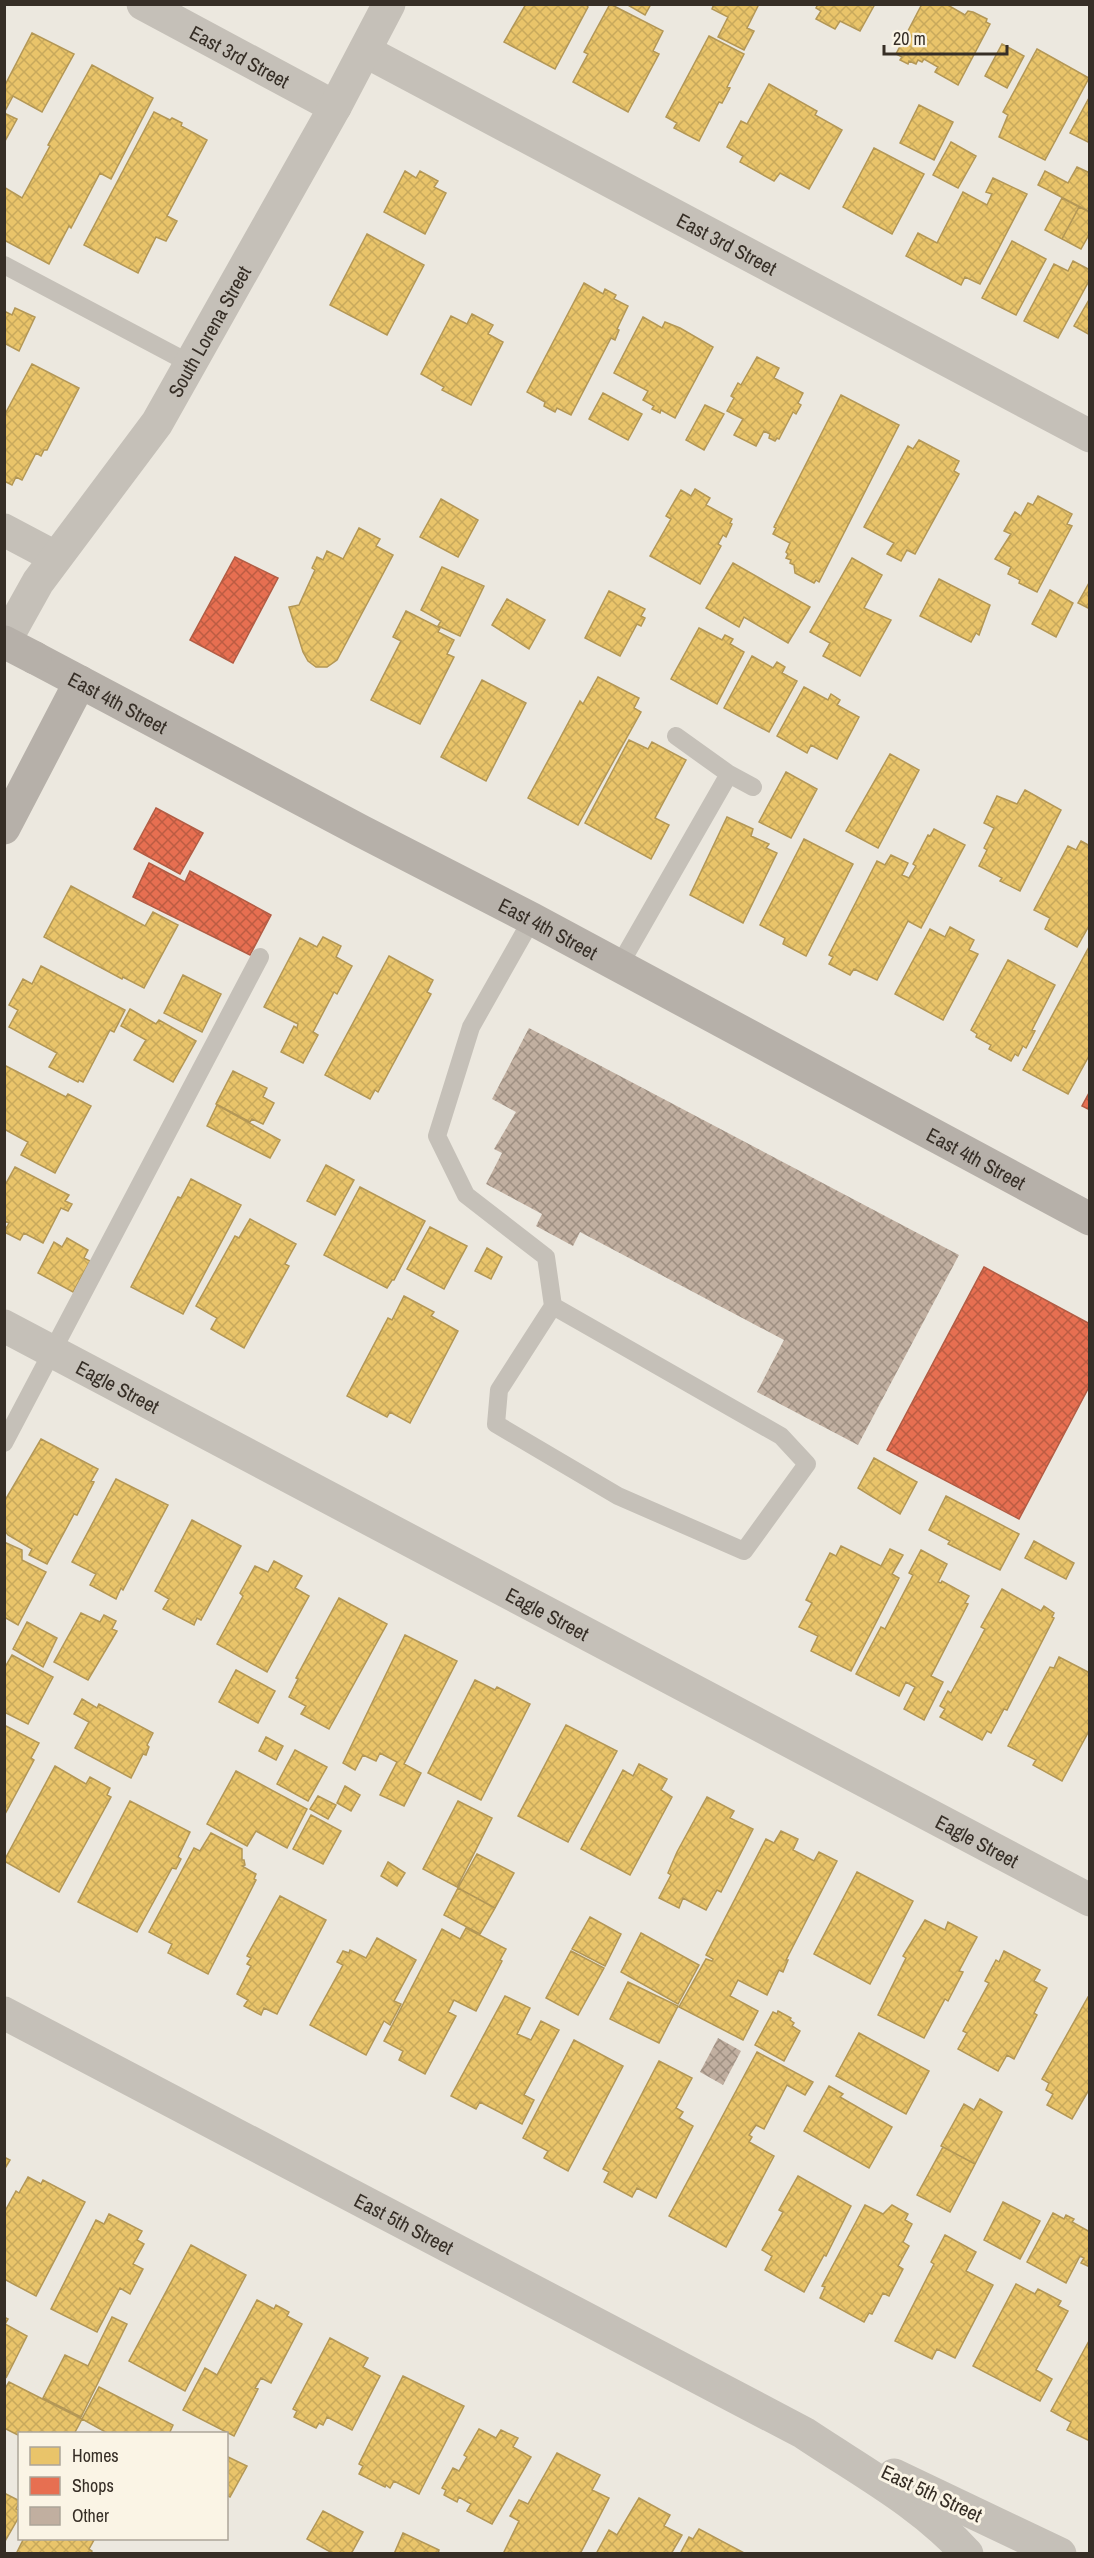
<svg xmlns="http://www.w3.org/2000/svg" width="1094" height="2558" viewBox="0 0 1094 2558" font-family="'Archivo Narrow',sans-serif">
  <defs>
    <pattern id="homes-cross-hatch" width="8" height="8" patternUnits="userSpaceOnUse" patternTransform="scale(1.5)"><rect width="8" height="8" fill="#e9c46a"/><path d="M0 0l8 8M0 8l8-8" fill="none" stroke="#c8a95c"/></pattern>
    <pattern id="shops-cross-hatch" width="8" height="8" patternUnits="userSpaceOnUse" patternTransform="scale(1.5)"><rect width="8" height="8" fill="#e76f51"/><path d="M0 0l8 8M0 8l8-8" fill="none" stroke="#bc5c43"/></pattern>
    <pattern id="building-cross-hatch" width="8" height="8" patternUnits="userSpaceOnUse" patternTransform="scale(1.5)"><rect width="8" height="8" fill="#c1afa0"/><path d="M0 0l8 8M0 8l8-8" fill="none" stroke="#9e8f82"/></pattern>
  </defs>
  <rect width="100%" height="100%" fill="#ece8df"/>
  <path fill="url(#homes-cross-hatch)" stroke="#b39756" stroke-width="1.5" d="M526,4H586L588,7L555,69L504,42Z
    M610,4L663,31L653,51L659,54L628,112L573,82L588,54L584,52Z
    M626,4H651L645,15Z
    M714,4H759L747,28L754,31L744,50L718,37L728,17L712,9Z
    M818,4H875L860,31L840,21L835,29L816,19L821,11L816,8Z
    M922,4H946L965,15L968,11L973,12L987,19L986,22L990,24L958,85L935,72L938,67L924,59L922,62L918,60L916,64L909,61L908,64L900,60L902,57L896,54Z
    M32,33L74,54L42,112L13,96L5,111L4,87Z
    M709,36L744,54L727,87L730,88L722,103L719,102L699,141L674,128L677,123L666,117Z
    M1002,44L1024,56L1007,88L985,76Z
    M1037,49L1089,78L1045,160L999,137L1008,115L1003,112Z
    M92,65L153,98L111,179L100,173L71,228L69,226L49,264L4,240V187L22,198L50,146L48,145Z
    M769,84L817,111L815,115L842,130L809,189L780,173L774,181L740,162L743,156L727,147L741,121L747,124Z
    M1090,96V143L1070,133Z
    M919,105L953,122L934,160L900,143Z
    M154,112L170,120L172,118L182,123L181,126L207,140L167,216L177,221L166,241L156,237L138,273L84,245Z
    M4,113L17,119L4,143Z
    M951,142L976,156L958,188L933,175Z
    M874,148L924,174L892,234L843,207Z
    M1077,167L1090,173V212L1038,185L1045,171L1068,183Z
    M405,171L416,178L420,171L438,181L434,187L446,193L425,234L384,212Z
    M993,178L1027,194L980,284L965,277L961,285L906,256L918,233L937,243L963,192L987,205L992,194L986,192Z
    M1062,198L1079,207L1062,239L1045,230Z
    M1079,207L1090,212V233L1081,249L1062,239Z
    M367,234L424,265L387,335L330,305Z
    M1012,241L1046,259L1016,315L982,298Z
    M1073,261L1090,270V279L1058,338L1024,321L1054,264L1068,271Z
    M584,283L603,294L605,289L616,295L614,299L628,306L617,329L619,330L615,340L611,338L571,415L557,408L555,412L544,406L545,402L527,392Z
    M1090,298V335L1074,326Z
    M15,308L35,317L19,351L4,343V311L12,315Z
    M472,314L493,325L488,334L503,342L471,405L442,390L444,387L421,374L451,316L467,324Z
    M643,317L662,328L665,322L680,328L713,347L675,418L661,410L660,413L652,409L654,406L643,400L648,391L614,373Z
    M757,357L779,368L774,378L803,393L798,403L801,405L796,414L793,412L779,439L777,438L775,441L769,438L770,434L764,431L756,446L734,435L743,419L727,411L734,398L731,396L738,383L741,385Z
    M32,364L79,388L47,450H44L41,456L36,453L22,480L16,477L12,485L4,481V416Z
    M603,393L642,414L628,440L589,419Z
    M841,395L899,425L819,582L816,580L814,583L795,573L794,565L790,563L791,560L786,558L788,554L786,552L790,543L773,534L776,528L774,527Z
    M705,405L724,414L704,450L686,440Z
    M919,440L959,461L954,471L959,474L915,554L907,550L901,561L887,554L894,543L864,527L908,446L913,449Z
    M695,489L710,498L706,505L732,519L730,523L732,524L726,537L723,535L718,544L721,546L700,584L650,556L671,519L666,516L681,490L691,496Z
    M1038,496L1072,514L1067,524L1072,526L1037,592L1019,583L1020,580L1008,574L1011,567L995,559L1011,534L1004,531L1015,512L1021,516L1028,503L1033,505Z
    M441,499L478,520L458,557L420,537Z
    M359,528L380,539L376,546L393,555L337,660L327,667H316L308,661L303,652L289,607L299,605L315,570L312,568L317,557L323,560L327,551L343,559Z
    M852,558L882,575L864,608L891,620L860,676L823,656L830,643L810,632Z
    M733,563L810,607L788,643L744,617L739,627L706,608Z
    M442,567L484,586L460,636L438,626L441,621L421,610Z
    M939,579L990,605L979,635L976,633L971,642L920,616Z
    M1090,581V609L1078,603Z
    M1050,590L1073,603L1056,637L1032,624Z
    M609,591L645,609L641,616L645,618L641,626L637,624L620,656L585,638Z
    M507,599L545,620L529,649L492,625Z
    M406,611L440,628L438,632L454,640L447,654L454,657L420,724L371,700L401,641L393,637Z
    M699,628L722,640L725,635L733,639L730,644L744,652L717,704L671,679Z
    M752,656L773,668L777,662L785,667L782,673L797,681L769,732L724,708Z
    M598,677L639,698L634,708L641,712L578,825L528,798L580,701L583,704Z
    M482,680L526,703L486,781L441,757Z
    M804,687L828,700L831,694L840,700L837,705L859,717L837,759L811,745L807,753L777,736Z
    M629,740L648,749L652,742L686,760L655,818L669,825L651,859L585,823Z
    M890,754L919,770L878,848L846,831Z
    M786,772L817,789L791,838L759,822Z
    M1025,790L1061,810L1020,891L1000,881L1002,878L979,866L987,850L984,848L994,828L984,823L997,796L1017,804Z
    M727,817L753,829L751,836L769,844L766,848L777,853L743,923L690,895Z
    M934,829L965,845L921,928L908,921L877,980L854,969L850,975L829,964L833,957L829,955L877,861L885,865L891,855L908,863L902,875L909,878L916,866L913,864L928,835L930,836Z
    M804,839L853,864L806,956L783,944L785,938L760,925Z
    M1081,841L1090,846V924L1077,947L1045,929L1050,918L1034,910L1068,846L1076,850Z
    M71,886L145,926L153,912L178,925L144,988L123,977L122,979L44,937Z
    M950,927L974,940L969,950L978,954L943,1020L895,994L930,929L945,937Z
    M323,937L341,946L336,957L352,966L337,994L334,992L313,1032L318,1035L303,1063L281,1052L294,1026L297,1028L298,1024L264,1007L300,938L317,947Z
    M1090,945V1054L1068,1094L1023,1070Z
    M389,956L433,980L427,992L431,994L378,1092L375,1090L370,1099L325,1075Z
    M1008,960L1055,985L1032,1030L1035,1031L1026,1048L1023,1046L1018,1056L1015,1054L1011,1061L989,1049L991,1045L976,1037L977,1034L971,1030Z
    M41,966L125,1010L114,1032L110,1030L83,1082L79,1080L78,1082L49,1067L57,1053L9,1027L18,1010L9,1005L23,979L32,984Z
    M183,975L221,994L202,1032L164,1013Z
    M130,1009L156,1024L159,1020L196,1041L173,1082L134,1060L146,1040L121,1026Z
    M4,1065L66,1097L68,1094L91,1106L55,1173L21,1155L28,1142L4,1129Z
    M233,1071L267,1088L263,1097L274,1103L263,1124L252,1119L250,1122L216,1104Z
    M217,1105L280,1140L270,1158L207,1126Z
    M326,1165L354,1180L335,1215L307,1201Z
    M15,1167L69,1195L65,1201L72,1204L68,1211L61,1208L43,1243L24,1233L20,1240L4,1232L9,1223L4,1221V1187Z
    M191,1179L241,1205L183,1314L131,1287L178,1197L181,1198Z
    M360,1187L425,1221L394,1280H392L387,1288L324,1255Z
    M250,1219L296,1244L285,1264L289,1266L244,1348L211,1329L217,1318L196,1306L235,1236L239,1238Z
    M430,1227L467,1246L444,1289L407,1269Z
    M67,1238L88,1250L84,1258L90,1261L73,1292L38,1273L54,1242L62,1247Z
    M487,1248L502,1257L491,1279L475,1271Z
    M404,1296L434,1312L431,1316L458,1331L410,1423L390,1412L387,1417L347,1396L388,1318L392,1320Z
    M41,1439L98,1469L91,1481L94,1482L77,1515L74,1514L47,1564L29,1555L32,1549L8,1535L4,1530V1502Z
    M874,1458L917,1482L900,1514L858,1488Z
    M116,1479L168,1505L123,1590L121,1588L116,1599L90,1585L96,1574L72,1562Z
    M946,1496L1019,1534L1000,1570L948,1544L950,1541L929,1530Z
    M192,1520L241,1546L201,1620L197,1618L194,1625L163,1609L169,1599L155,1591Z
    M1034,1541L1074,1563L1066,1579L1025,1558Z
    M4,1542L22,1550V1560L46,1572L18,1625L4,1617Z
    M841,1546L881,1566L890,1549L903,1555L892,1574L899,1578L851,1671L811,1651L818,1636L799,1627L812,1603L806,1600L830,1553L836,1556Z
    M921,1550L947,1564L938,1582L941,1583L942,1581L969,1596L965,1603L968,1604L931,1676L943,1682L924,1720L904,1709L915,1687L906,1682L899,1696L856,1674L881,1627L885,1629L913,1575L909,1573Z
    M274,1561L302,1576L295,1588L309,1596L267,1672L217,1644L243,1596L240,1593L255,1566L268,1572Z
    M1002,1589L1041,1611L1044,1606L1054,1613L1052,1617L1054,1618L1007,1710L1004,1709L991,1733L987,1731L982,1740L940,1717L945,1709L940,1706L948,1691L951,1693L985,1629L981,1627Z
    M339,1598L387,1624L329,1729L301,1714L306,1706L289,1697L298,1679L296,1678Z
    M81,1613L100,1622L104,1615L116,1621L112,1629L117,1631L88,1680L54,1662Z
    M27,1622L57,1638L43,1667L13,1649Z
    M405,1635L457,1661L404,1764L421,1773L404,1806L380,1795L397,1762L380,1753L376,1761L363,1755L355,1770L343,1763Z
    M12,1655L53,1677L28,1724L4,1712V1669Z
    M1059,1657L1090,1673V1729L1062,1781L1033,1765L1036,1760L1008,1746L1050,1667L1054,1668Z
    M236,1670L275,1691L258,1723L219,1702Z
    M475,1680L495,1690L497,1687L530,1704L481,1800L428,1773Z
    M82,1699L97,1708L99,1704L153,1733L147,1745L149,1747L146,1755L143,1754L131,1778L75,1748L89,1722L74,1714Z
    M4,1725L39,1743L31,1758L34,1760L4,1816Z
    M566,1725L617,1751L568,1842L518,1816Z
    M266,1737L283,1746L276,1760L259,1751Z
    M295,1750L327,1767L308,1801L277,1784Z
    M639,1764L667,1779L661,1790L672,1797L630,1875L581,1849L623,1770L633,1776Z
    M55,1766L86,1784L90,1777L110,1788L107,1795L111,1797L59,1892L4,1861Z
    M236,1771L307,1809L287,1848L256,1831L247,1846L207,1824Z
    M345,1786L360,1795L351,1811L337,1803Z
    M318,1796L336,1805L328,1819L310,1809Z
    M707,1797L734,1811L730,1818L753,1829L721,1892L717,1890L706,1910L683,1898L679,1908L659,1898L671,1875L668,1873L677,1852Z
    M130,1801L190,1832L178,1857L181,1859L176,1869L172,1868L137,1932L78,1902Z
    M458,1801L492,1818L457,1887L423,1869Z
    M311,1815L341,1831L323,1864L293,1849Z
    M781,1831L798,1839L793,1850L814,1861L819,1852L837,1861L786,1960H788L783,1972L779,1970L767,1995L738,1980L730,1996L758,2011L743,2040L679,2007L706,1959L712,1961L713,1959L706,1955L766,1839L774,1843Z
    M211,1833L242,1849V1860H244L245,1865L242,1866L256,1874L254,1879L256,1880L208,1974L168,1953L172,1944L149,1932L194,1848L200,1851Z
    M477,1854L514,1873L495,1908L458,1888Z
    M388,1862L405,1873L397,1886L381,1876Z
    M857,1872L913,1901L870,1984L814,1954Z
    M458,1888L495,1908L480,1934L444,1915Z
    M280,1896L326,1920L277,2014L264,2008L261,2015L244,2006L248,2000L237,1994L251,1966L247,1964L251,1958L247,1956Z
    M590,1917L621,1934L605,1966L572,1949Z
    M925,1920L945,1930L948,1922L977,1937L959,1971L963,1972L948,2001L945,1999L924,2038L878,2015L906,1958L903,1956Z
    M466,1928L506,1949L500,1960L502,1961L476,2011L454,2000L448,2012L456,2016L425,2074L399,2060L403,2051L384,2041L442,1929L460,1939Z
    M641,1933L699,1965L678,2004L621,1972Z
    M377,1938L416,1960L394,2001L401,2004L390,2025L384,2021L366,2055L310,2025L343,1965L337,1962L343,1951L349,1953L350,1950L366,1958Z
    M571,1951L604,1968L578,2015L546,1998Z
    M1004,1951L1040,1970L1034,1981L1047,1988L1034,2013L1037,2015L1014,2059L1007,2055L998,2071L958,2049L967,2033L963,2031L989,1983L985,1981L996,1960L999,1962Z
    M628,1982L678,2006L659,2043L610,2019Z
    M505,1996L530,2008L517,2034L531,2040L541,2021L559,2030L524,2095L534,2100L522,2124L480,2102L476,2109L451,2096Z
    M1088,1997L1090,1998V2088L1072,2119L1047,2105L1053,2094L1046,2090L1049,2083L1042,2079Z
    M778,2011L791,2018L790,2020L794,2023L792,2026L800,2031L784,2061L755,2045L773,2012L777,2014Z
    M859,2033L929,2071L906,2114L836,2076Z
    M574,2040L623,2066L568,2171L544,2158L548,2151L523,2138Z
    M757,2052L813,2082L805,2095L787,2085L764,2129L756,2125L749,2135L752,2137L749,2142L774,2156L726,2247L669,2216Z
    M659,2061L692,2078L676,2108L683,2112L679,2118L693,2126L656,2198L637,2188L632,2197L604,2182L609,2172L603,2169Z
    M829,2086L843,2094L840,2097L892,2127L869,2168L804,2131Z
    M980,2099L1002,2112L975,2164L941,2146L964,2104L974,2110Z
    M943,2147L975,2164L950,2212L917,2195Z
    M4,2157L10,2160L4,2170Z
    M798,2176L851,2206L826,2256L824,2255L804,2292L765,2270L772,2256L762,2250L783,2212L779,2210Z
    M28,2177L41,2184L43,2180L85,2202L36,2296L4,2279V2213L16,2191L19,2193Z
    M1003,2202L1040,2221L1020,2259L984,2240Z
    M865,2205L883,2214L892,2205L908,2214L905,2220L912,2224L903,2242L909,2246L898,2266L903,2269L889,2296L883,2293L872,2314L869,2313L864,2322L820,2298L825,2287L822,2286Z
    M1053,2213L1064,2219L1066,2215L1074,2219L1072,2222L1090,2232V2267L1081,2263L1084,2258L1080,2256L1066,2283L1027,2262Z
    M109,2214L142,2231L137,2240L144,2244L133,2264L143,2269L130,2294L120,2288L97,2332L51,2309L96,2220L104,2224Z
    M945,2235L976,2252L966,2271L993,2285L955,2358L937,2349L932,2359L895,2341L934,2264L931,2262Z
    M191,2245L246,2275L185,2391L129,2361Z
    M1016,2284L1035,2294L1038,2289L1061,2301L1058,2306L1068,2311L1036,2370L1052,2379L1040,2401L973,2366Z
    M257,2300L274,2309L276,2305L289,2312L287,2316L302,2324L271,2383L261,2378L255,2388L258,2389L234,2436L183,2410L205,2368L217,2375Z
    M4,2317L8,2319L5,2324L27,2336L6,2378Z
    M112,2317L127,2324L81,2417L43,2398L65,2355L88,2366Z
    M330,2338L368,2358L363,2367L380,2376L352,2430L327,2417L323,2425L319,2423L316,2428L294,2417L297,2411L293,2409Z
    M1090,2339V2441L1067,2430L1071,2422L1051,2411Z
    M403,2376L464,2406L419,2494L394,2481L390,2488L386,2485L385,2487L359,2474L363,2466L359,2464Z
    M9,2382L82,2419L74,2434H20V2436L4,2428V2390Z
    M99,2387L173,2425L169,2434H109L82,2419Z
    M479,2429L496,2438L501,2430L518,2438L513,2447L531,2457L492,2524L467,2511L471,2504L459,2497L457,2502L444,2495L446,2490L442,2488L453,2468L459,2471L467,2457L464,2455Z
    M557,2453L600,2475L592,2490L609,2498L580,2554H503L519,2521L510,2516L519,2500L528,2504Z
    M226,2456L247,2466L230,2497L226,2495Z
    M4,2493L20,2501L16,2509L20,2511V2515L4,2543Z
    M639,2498L670,2515L664,2526L682,2535L671,2554H596L609,2530L617,2535Z
    M323,2511L363,2532L351,2554H334L307,2539Z
    M699,2529L746,2554H680L689,2537L693,2539Z
    M403,2533L439,2550L438,2554H394Z
    M24,2538H92L94,2540L89,2549L92,2551L91,2554H16Z"/>
  <path fill="url(#shops-cross-hatch)" stroke="#b25c44" stroke-width="1.5" d="M235,557L278,578L233,663L190,640Z
    M156,808L203,833L180,874L134,849Z
    M149,863L185,882L190,871L271,915L250,955L133,897Z
    M1090,1091V1110L1082,1106Z
    M984,1267L1090,1324V1385L1019,1519L887,1450Z"/>
  <path fill="url(#building-cross-hatch)" d="M529,1028L959,1255L858,1445L757,1392L784,1340L580,1232L573,1246L536,1226L542,1214L486,1184L502,1153L494,1149L516,1112L492,1099Z
    M718,2038L741,2051L723,2085L700,2072Z"/>
  <g fill="none" stroke-linecap="round" stroke-linejoin="round">
    <path stroke="#c5c0b8" stroke-width="18" d="M4,265L191,364
      M729,774L753,787
      M532,919L471,1027L437,1136L466,1195L546,1257L553,1306L499,1390L496,1424L618,1496L744,1551L807,1464L781,1436L553,1306
      M619,966L729,774L676,736
      M4,1443L260,957"/>
    <g stroke="#c5c0b8" stroke-width="33">
      <path id="s1" d="M143,4L335,107"/>
      <path id="s2" d="M365,51L1090,436"/>
      <path d="M4,530L55,557"/>
      <path id="s3" d="M4,1326L1090,1900"/>
      <path id="s4" d="M4,2013L804,2433C859,2470 923,2504 967,2554"/>
      <path d="M894,2475L1060,2554"/>
    </g>
    <path stroke="#c5c0b8" stroke-width="33" id="s5" d="M4,643L38,582L157,423L335,107L389,4"/>
    <g stroke="#b6b0a9" stroke-width="33">
      <path id="s6" d="M35,658L361,831L532,919L1090,1219"/>
      <path d="M4,828L80,682"/>
    </g>
    <path stroke="#b6b0a9" stroke-width="33" d="M4,642L35,658"/>
  </g>
  <g text-anchor="middle" dominant-baseline="central" stroke-width="6" stroke-linejoin="round" paint-order="stroke">
    <g font-size="20" fill="#362e26" stroke="#faf4e5">
      <text stroke="none"><textPath href="#s1" startOffset="110">East 3rd Street</textPath></text>
      <text stroke="none"><textPath href="#s2" startOffset="410">East 3rd Street</textPath></text>
      <text stroke="none"><textPath href="#s5" startOffset="374">South Lorena Street</textPath></text>
      <text stroke="none"><textPath href="#s6" startOffset="94">East 4th Street</textPath></text>
      <text stroke="none"><textPath href="#s6" startOffset="580">East 4th Street</textPath></text>
      <text stroke="none"><textPath href="#s6" startOffset="1066">East 4th Street</textPath></text>
      <text stroke="none"><textPath href="#s3" startOffset="129">Eagle Street</textPath></text>
      <text stroke="none"><textPath href="#s3" startOffset="615">Eagle Street</textPath></text>
      <text stroke="none"><textPath href="#s3" startOffset="1101">Eagle Street</textPath></text>
      <text stroke="none"><textPath href="#s4" startOffset="452">East 5th Street</textPath></text>
      <text transform="translate(932 2493) rotate(25)">East 5th Street</text>
    </g>
  </g>
  <rect width="1094" height="2558" fill="none" stroke="#362e26" stroke-width="12"/>
  <rect x="18" y="2432" width="210" height="108" fill="#faf4e5" stroke="#aca599" stroke-width="1.5"/>
  <rect x="30" y="2447" width="30" height="18" fill="#e9c46a" stroke="#aca599" stroke-width="1.5"/>
  <text x="72" y="2462" font-size="18" fill="#362e26">Homes</text>
  <rect x="30" y="2477" width="30" height="18" fill="#e76f51" stroke="#aca599" stroke-width="1.5"/>
  <text x="72" y="2492" font-size="18" fill="#362e26">Shops</text>
  <rect x="30" y="2507" width="30" height="18" fill="#c1afa0" stroke="#aca599" stroke-width="1.5"/>
  <text x="72" y="2522" font-size="18" fill="#362e26">Other</text>
  <path d="M884 45v9h123v-9" fill="none" stroke="#362e26" stroke-width="3"/>
  <text x="893" y="45" font-size="18" fill="#362e26" stroke="#faf4e5" stroke-width="4.5" paint-order="stroke">20 m</text>
</svg>
